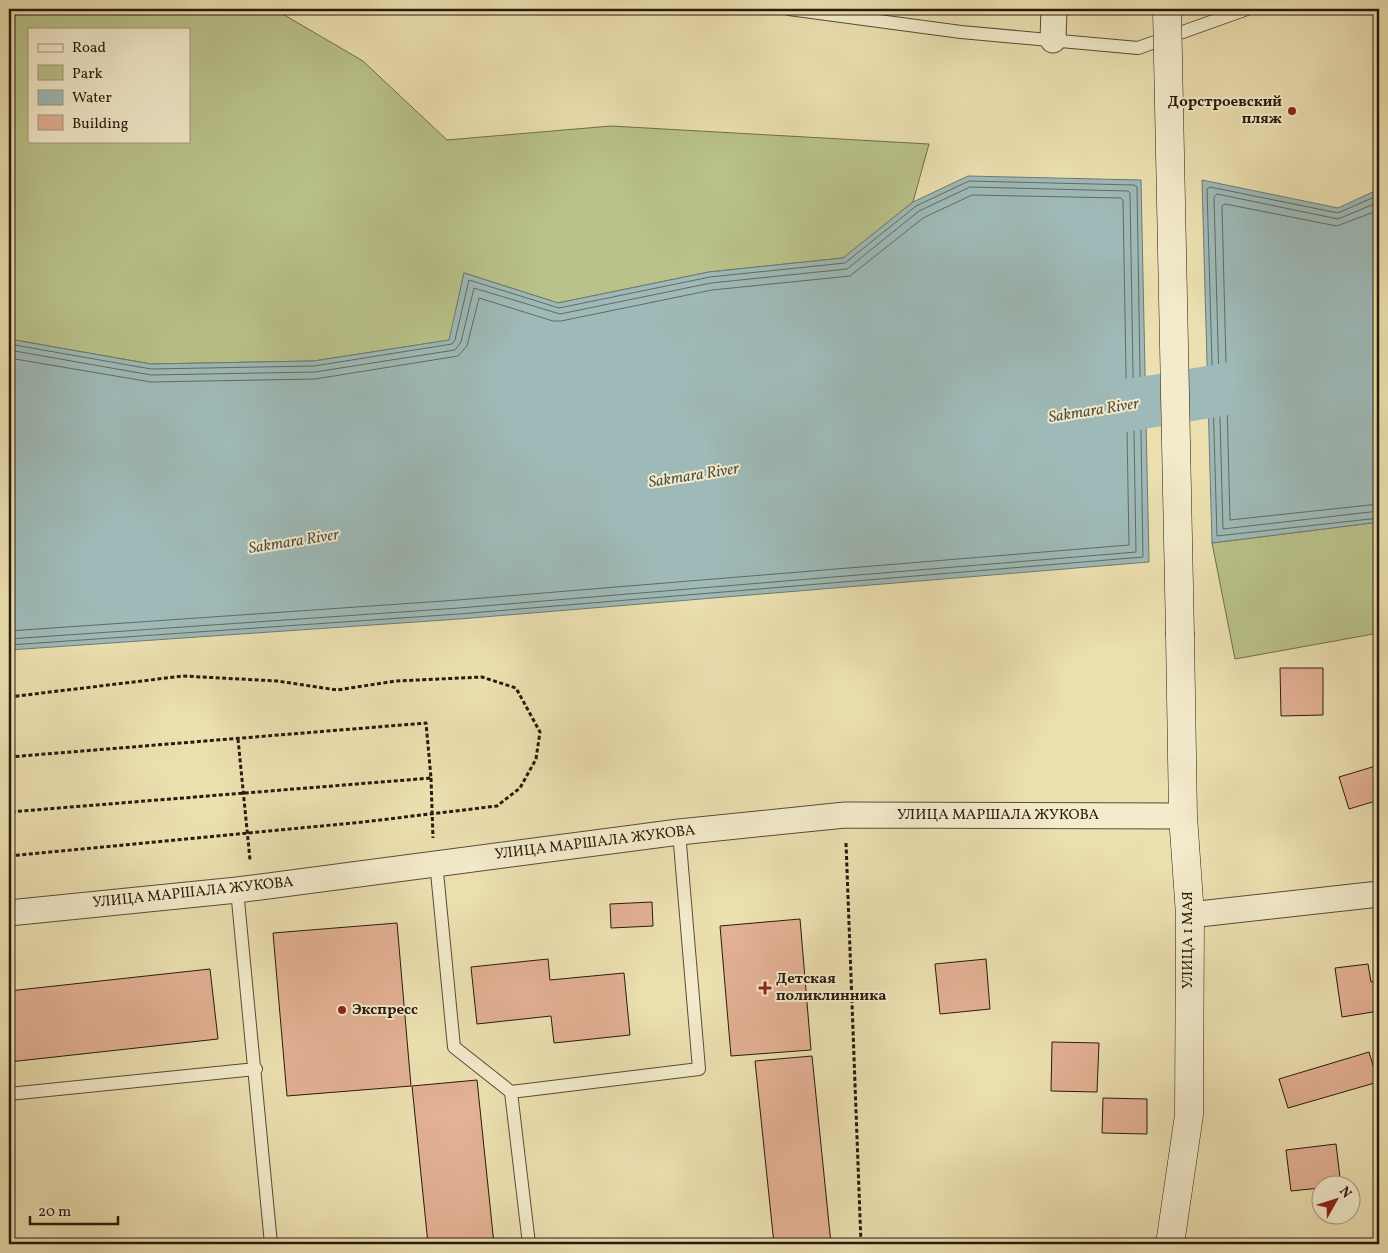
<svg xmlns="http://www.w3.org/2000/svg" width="1388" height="1253" viewBox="0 0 1388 1253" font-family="Vollkorn,serif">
  <rect width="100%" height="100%" fill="#ece0b1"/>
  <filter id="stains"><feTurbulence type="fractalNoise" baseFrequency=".004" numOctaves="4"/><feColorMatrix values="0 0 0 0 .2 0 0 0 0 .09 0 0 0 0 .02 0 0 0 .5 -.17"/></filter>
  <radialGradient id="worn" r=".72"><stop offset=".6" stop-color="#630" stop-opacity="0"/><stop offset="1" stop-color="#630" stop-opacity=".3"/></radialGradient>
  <path fill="#b9c28a" stroke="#706e4b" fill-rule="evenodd" d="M9,9H274L363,61L447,140L611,126L929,144L913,202L843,258L709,272L558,303L464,273L450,340L314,361L151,364L9,339ZM29,29H189V141H29Z
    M1379,522V633L1235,659L1212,543Z"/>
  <path fill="#9ebab8" stroke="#6f7a73" d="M968,176L1141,180L1149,562L459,619L9,650V339L151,364L314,361L449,340L464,273L558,303L709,272L843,258L913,202Z
    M1202,180L1338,208L1379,189V522L1212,543Z"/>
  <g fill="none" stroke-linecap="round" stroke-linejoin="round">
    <path stroke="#636a62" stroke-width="1" d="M1379,195L1338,213L1210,187L1207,189L1217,536L1379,518
      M1379,202L1338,219L1217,194L1214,197L1223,529L1379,511
      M1379,210L1337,226L1225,204L1222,206L1230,520L1379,504
      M9,344L151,369L314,366L452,344L455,340L469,280L559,308L710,277L845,263L916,206L969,181L1134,185L1137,187L1143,557L459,614L9,645
      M9,350L151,375L315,372L455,350L461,342L474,288L560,314L711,283L847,269L919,211L970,187L1128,191L1130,193L1136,552L459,608L9,639
      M9,358L151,382L315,379L458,356L467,346L479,298L553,321H561L712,290L850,276L923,218L972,195L1121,198L1123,200L1129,545L458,600L9,631"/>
    <path stroke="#9ebab8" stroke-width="52" d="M1075,414L1379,364"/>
  </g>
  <path fill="#e3b194" stroke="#281a0c" d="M1280,668H1323V715L1281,716Z
    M1379,765V800L1349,809L1339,777Z
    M652,902L653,926L611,928L610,904Z
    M800,919L811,1050L731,1056L720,926Z
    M397,923L411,1086L287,1096L273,933Z
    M548,959L550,980L624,973L630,1035L554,1043L551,1016L477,1024L471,967Z
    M986,959L990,1009L940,1014L935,964Z
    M1368,964L1371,982L1379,981V1011L1342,1017L1335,968Z
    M210,969L218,1039L9,1062V991Z
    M1052,1042L1099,1043L1097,1092L1051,1091Z
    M1369,1052L1378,1082L1288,1108L1279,1079Z
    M812,1056L831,1244H774L755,1061Z
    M477,1080L494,1244H428L412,1086Z
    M1103,1098L1147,1099V1134L1102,1133Z
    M1336,1144L1341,1186H1320V1188L1291,1191L1286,1150Z"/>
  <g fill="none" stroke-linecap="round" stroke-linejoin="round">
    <g stroke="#594c35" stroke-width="14">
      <path id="lane" d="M789,9L961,32L1138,48L1247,9
        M436,862L454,1047L511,1092L699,1069L679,832
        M237,890L271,1244
        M511,1092L529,1244
        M9,1094L256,1069"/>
    </g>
    <g stroke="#594c35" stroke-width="27">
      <path id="street" d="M1053,40L1054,9
        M9,913L237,890L679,832L845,815L1183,816
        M1190,915L1379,894"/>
    </g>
    <g stroke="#281a0c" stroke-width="29">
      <path id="secondary" d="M1170,1244L1189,1115L1190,915L1183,816L1180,635"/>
    </g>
    <path stroke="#281a0c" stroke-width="3" stroke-dasharray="4 2.5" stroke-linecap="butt" d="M9,697L183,676L277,681L337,690L396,681L482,677L516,688L540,732L536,759L520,788L497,806L363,822L9,856
      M238,739L250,860
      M9,757L426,723L431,778L9,812
      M431,778L433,838
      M846,843L861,1244"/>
    <use href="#lane" stroke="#f3ebcc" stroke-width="12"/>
    <use href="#street" stroke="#f3ebcc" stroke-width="25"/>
    <use href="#secondary" stroke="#f3ebcc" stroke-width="28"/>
    <g stroke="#281a0c" stroke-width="29" stroke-linecap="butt">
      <path id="secondary-bridge" d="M1167,9L1180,635"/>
    </g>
    <use href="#secondary-bridge" stroke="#f3ebcc" stroke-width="28"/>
  </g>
  <g fill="#8f2418" stroke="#f3ebcc" stroke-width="2">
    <circle cx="1292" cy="111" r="5"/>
    <path d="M762.5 980.5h5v5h5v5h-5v5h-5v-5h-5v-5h5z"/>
    <circle cx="342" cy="1010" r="5"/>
  </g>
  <g text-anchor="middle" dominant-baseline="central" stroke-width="4" stroke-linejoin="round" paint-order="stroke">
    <g font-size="15" font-weight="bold" fill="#281a0c" stroke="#f3ebcc" text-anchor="start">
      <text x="1282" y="102" text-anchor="end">Дорстроевский<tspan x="1282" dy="17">пляж</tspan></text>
      <text x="776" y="979">Детская<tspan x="776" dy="17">поликлинника</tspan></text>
      <text x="352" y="1010">Экспресс</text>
    </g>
    <g font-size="15" fill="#281a0c" stroke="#f3ebcc">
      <text x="998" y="815">УЛИЦА МАРШАЛА ЖУКОВА</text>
      <text transform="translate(595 843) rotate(-7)">УЛИЦА МАРШАЛА ЖУКОВА</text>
      <text transform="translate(193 893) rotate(-6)">УЛИЦА МАРШАЛА ЖУКОВА</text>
      <text transform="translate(1188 940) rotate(-90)">УЛИЦА 1 МАЯ</text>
    </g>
    <g font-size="16" font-style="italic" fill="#515248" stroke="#f3ebcc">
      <text transform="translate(1094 411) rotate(-9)">Sakmara River</text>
      <text transform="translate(694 476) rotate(-9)">Sakmara River</text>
      <text transform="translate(294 542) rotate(-9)">Sakmara River</text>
    </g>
  </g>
  <rect width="1388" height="1253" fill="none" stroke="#ece0b1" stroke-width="30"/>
  <rect x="10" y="10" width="1368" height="1233" fill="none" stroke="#281a0c" stroke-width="2.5"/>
  <rect x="15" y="15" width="1358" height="1223" fill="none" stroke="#281a0c"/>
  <rect x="28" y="28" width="162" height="115" fill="#f3ebcc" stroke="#a2977f"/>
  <rect x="38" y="44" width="25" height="8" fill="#f3ebcc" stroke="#a2977f"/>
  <text x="72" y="52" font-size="15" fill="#281a0c">Road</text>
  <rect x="38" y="65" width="25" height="15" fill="#b9c28a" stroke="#a2977f"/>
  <text x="72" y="78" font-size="15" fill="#281a0c">Park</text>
  <rect x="38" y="90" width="25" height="15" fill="#9ebab8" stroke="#a2977f"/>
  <text x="72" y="102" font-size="15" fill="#281a0c">Water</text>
  <rect x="38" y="115" width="25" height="15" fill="#e3b194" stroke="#a2977f"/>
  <text x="72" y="128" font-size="15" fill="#281a0c">Building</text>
  <g transform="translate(1336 1200) rotate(51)"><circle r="24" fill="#f3ebcc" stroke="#a2977f"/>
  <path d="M0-4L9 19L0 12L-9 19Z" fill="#8f2418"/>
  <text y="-8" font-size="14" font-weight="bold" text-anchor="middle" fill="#281a0c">N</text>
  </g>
  <path d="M30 1216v8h88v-8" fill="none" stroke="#281a0c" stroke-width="2.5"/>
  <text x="38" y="1216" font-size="15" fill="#281a0c" stroke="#f3ebcc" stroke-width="4" paint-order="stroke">20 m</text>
  <rect width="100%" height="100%" filter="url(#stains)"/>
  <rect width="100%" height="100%" fill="url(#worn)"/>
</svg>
